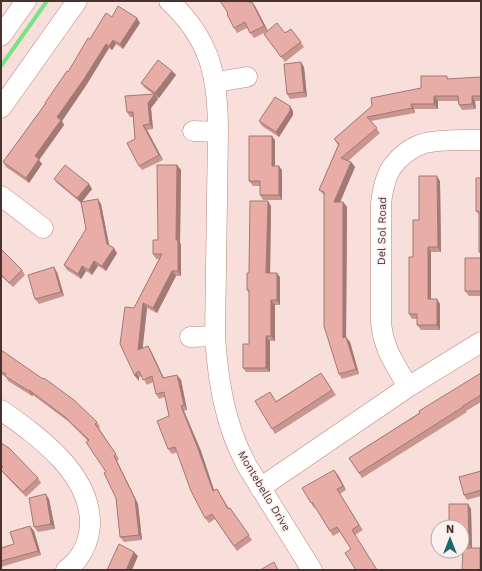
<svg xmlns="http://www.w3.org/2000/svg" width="482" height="571" viewBox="0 0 482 571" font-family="'Work Sans',sans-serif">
  <rect width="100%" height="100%" fill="#f8dfdc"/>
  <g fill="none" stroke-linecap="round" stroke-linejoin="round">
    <path stroke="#7ae285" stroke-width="4" d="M1,66L47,1"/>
    <g stroke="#bc847e" stroke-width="21">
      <path id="minor" d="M169,1C211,40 218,77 218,132L215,336C218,382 225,425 247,466L312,570
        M1,36L26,1
        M216,82L247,77
        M1,108L77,1
        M193,131L218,132
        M1,196L43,228
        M190,337L215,336
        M408,387C395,364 384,350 381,323V204C382,194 384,184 388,174C394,161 408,149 422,144C435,139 466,140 481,140
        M1,410C38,436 92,474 90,526C89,538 85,550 77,560C74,563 70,567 66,570
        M260,488L408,387L481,342"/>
    </g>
    <use href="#minor" stroke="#fff" stroke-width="20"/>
  </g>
  <path fill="#c8958f" d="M250,3L255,6L268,31L285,33L291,29L304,47L285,62L264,34L266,32L254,38L247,28L237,33L234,28Z
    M112,17L137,18L140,23L123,49L116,44L112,50L109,48L87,84L62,121L64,125L39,160L42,164L29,183L6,167L3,162L45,104V103L68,72L90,39Z
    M304,67L307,97L290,99L287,94Z
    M172,71L176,75L159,98L157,97L158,99L151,108L153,129L147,130L163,160L142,170L139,166L135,139L133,117H130L127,112L153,94L145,88L141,83Z
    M481,77V101H475L476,109L462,110L459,105L458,101H438V109H414L415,113L371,121L380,133L348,161L351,162L355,167L340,202H343L347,207L346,337L350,342L359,374L342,379L339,374L324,195L319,190L338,145L334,139L372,106L421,88L449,79Z
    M290,106L293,111V115L279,137L262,126L259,121Z
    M275,140V166L282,170V200H263L260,195V186H253L249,181Z
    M177,165L181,170L180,243L181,245V276H176L157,313L147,308L142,348L148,346L151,351L164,378L177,375L181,380L187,410L184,411L201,451L214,490L217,489L229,509L230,508L252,540L237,551L215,519L209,523L205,518L177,452L172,454L168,449L169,416L165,397L159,399L156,394L153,382L147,385L142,376L139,377V381L135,376L134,308L159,259H156L153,254L158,240Z
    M481,178V255L479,252V215L476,211Z
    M54,179L89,184L92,189L82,202L101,204L109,246L117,253L106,271L98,266L92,275L86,271L81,279L67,270L64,265L86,229L81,203L57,183Z
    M440,181L441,252H431V299L440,304V330H421L417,325V319H412L409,314L413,257L419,220Z
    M271,206L270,273L280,277V305H275V341H270V372H246L243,368L249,344V293L247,290L249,273Z
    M1,249L22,270L25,275L13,287L1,276Z
    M481,258V296H469L465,291Z
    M57,272L64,296L39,304L35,299Z
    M1,350L97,422L100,427L99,428L119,459L117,461L138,504L142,540L124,542L120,537L116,498L106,472L88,441L69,422L33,395L32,396L8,381L6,377L1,374Z
    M321,373L336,395L275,434L272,429L276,401Z
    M481,373V402L466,411L467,412L362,478L349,458Z
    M1,443L38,478L41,483L26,497L4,474L1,470Z
    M481,471V496L467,500L464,495Z
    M338,475L346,490L340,494L363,530L355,535L377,570H356L351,549L340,532L333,536L315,507L314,508L311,503Z
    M49,499L55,529L38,532L34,527Z
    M468,504L471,509L472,548L462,549V527Z
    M30,526L34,531L41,555L1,567L2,570H1V548L14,544Z"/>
  <path fill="#a27974" d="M252,2L255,6L268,31L264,26Z
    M137,18L140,23L123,49L120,44Z
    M113,40L116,44L112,50L109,46Z
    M106,44L109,48L87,84L62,121L64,125L39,160L42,164L29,183L26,178L35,156L57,117Z
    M301,62L304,67L307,97L304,92Z
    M172,71L176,75L159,98L155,93Z
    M155,94L158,99L151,108L153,129L150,124L148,103Z
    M434,96L438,101V109L434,104Z
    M472,96L475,101L476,109L472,104Z
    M411,104L414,109L415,113L412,108Z
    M290,106L293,111V115L279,137L276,132Z
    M143,125L147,130L163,160L159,155Z
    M272,136L275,140V170L272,166Z
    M351,162L355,167L338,207L334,202Z
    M177,165L181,170L180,243L181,245V276L178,271L176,240Z
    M279,166L282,170V200L279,195Z
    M437,176L440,181L441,252L438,247Z
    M89,184L92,189L81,203L77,198Z
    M98,199L101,204L110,249L107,244Z
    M268,201L271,206L270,277L266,273Z
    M343,202L347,207L346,343L343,338Z
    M428,247L431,252V304L428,299Z
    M114,248L117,253L106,271L102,266Z
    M94,261L98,266L92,275L89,270Z
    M82,266L86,271L81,279L78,274Z
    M54,267L57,272L64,296L61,292Z
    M172,271L176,276L157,313L153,308Z
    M277,273L280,277V305L277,300Z
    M437,299L440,304V330L437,325Z
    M271,300L275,305V341L271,336Z
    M143,303L147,308L142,355L138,350Z
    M266,336L270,341V372L266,368Z
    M346,337L350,342L359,374L356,369Z
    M148,346L151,351L166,383L163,378Z
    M136,373L139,377V381L135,376Z
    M177,375L181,380L187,410L184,405Z
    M29,390L33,395L32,396L29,391Z
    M181,406L184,411L201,451L216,496L213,491Z
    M114,456L117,461L138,504L142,540L139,535Z
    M334,470L338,475L346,490L343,486Z
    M217,489L232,514L228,509Z
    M46,494L49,499L55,529L51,524Z
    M468,504L471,509L472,549L469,544Z
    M30,526L34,531L41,555L38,551Z
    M480,548H481V570H480Z
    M134,552L138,556L132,570H126Z"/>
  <path fill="#e8ada6" stroke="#a27974" d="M220,1H249L250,3L252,2L264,26L250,33L245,22L234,28L227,14L228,13Z
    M118,6L137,18L120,44L113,40L109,46L106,44L84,79L57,117L61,120L35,156L39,159L26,178L3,162L46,103H45L67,71L68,72L88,38L90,39L106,13L112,17Z
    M277,23L285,33L291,29L301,42L281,57L264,34Z
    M158,60L172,71L155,93L141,83Z
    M301,62L304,92L287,94L284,64Z
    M421,76H447V79L481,77V96H472V104L459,105L458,96H434V104H411L412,108L367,117L377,128L341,158L351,162L334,202H343V338L346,337L356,369L339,374L324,326V192L319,190L339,144L334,139L372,106L371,98L421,88Z
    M155,94L148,103L150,124L143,125L159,155L139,166L127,143L135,139L133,112H127L125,96Z
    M275,97L290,106V111L276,132L259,121Z
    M249,136H272V166H279V195H260V181H249Z
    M65,165L89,184L77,198L54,179Z
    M157,165H177L176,240H178V271H172L153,308L143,303L138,350L148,346L163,378L177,375L184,405L181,406L197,446L213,491L217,489L228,509L230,508L249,535L234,546L212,514L205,518L191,491L175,447L168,449L157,421L169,416L164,392L156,394L152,376L143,380L139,371L136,373L135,376L120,344L125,307L134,308L162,254H153V240H158Z
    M419,176H437L438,247H428V299H437V325H417V314H409V257H413V220H419Z
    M476,178H481V252H479V211H476Z
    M98,199L107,244L114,248L102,266L94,261L89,270L82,266L78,274L64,265L86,229L81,202Z
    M250,201H268L266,273H277V300H271V336H266V368H243V344H249V290H247V273H249Z
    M1,249L22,270L9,283L1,274Z
    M465,258H481V291H465Z
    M54,267L61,292L35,299L28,275Z
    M1,350L43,379L44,378L74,400L97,422L95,424L116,454L114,456L135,499L139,535L120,537L116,498L104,473L106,472L86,442L89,440L65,417L29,390V391L5,376L6,374L1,371Z
    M321,373L332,390L272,429L255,401L270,392L276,402Z
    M481,373V395L463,406V407L359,473L349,458L420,413L419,411Z
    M1,443L9,448L38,478L23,492L1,470V468L3,467L1,465Z
    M334,470L343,486L337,489L359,525L352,530L377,570H356L345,553L351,549L337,527L330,531L312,502L311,503L302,488Z
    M481,471V490L464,495L459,477Z
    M46,494L51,524L34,527L29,498Z
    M449,504H468L469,544H462V527H449Z
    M30,526L38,551L1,561V548L14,544L10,532Z
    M119,544L134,552L126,570H107Z
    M463,548H480V570H462Z
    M274,562L278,570H260Z"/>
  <g text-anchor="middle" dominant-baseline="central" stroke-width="3" stroke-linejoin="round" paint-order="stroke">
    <g font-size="11" fill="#4a3230" stroke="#fcf0ee">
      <text transform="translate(382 231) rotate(-89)">Del Sol Road</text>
      <text transform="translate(264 491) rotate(59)">Montebello Drive</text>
    </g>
  </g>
  <rect width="482" height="571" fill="none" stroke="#4a3230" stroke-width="4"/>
  <g transform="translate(450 539)"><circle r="19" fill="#fcf0ee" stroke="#b5a4a2"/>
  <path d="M0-3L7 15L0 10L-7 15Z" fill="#1c6870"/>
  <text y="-6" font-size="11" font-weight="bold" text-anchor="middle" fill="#4a3230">N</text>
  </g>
</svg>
